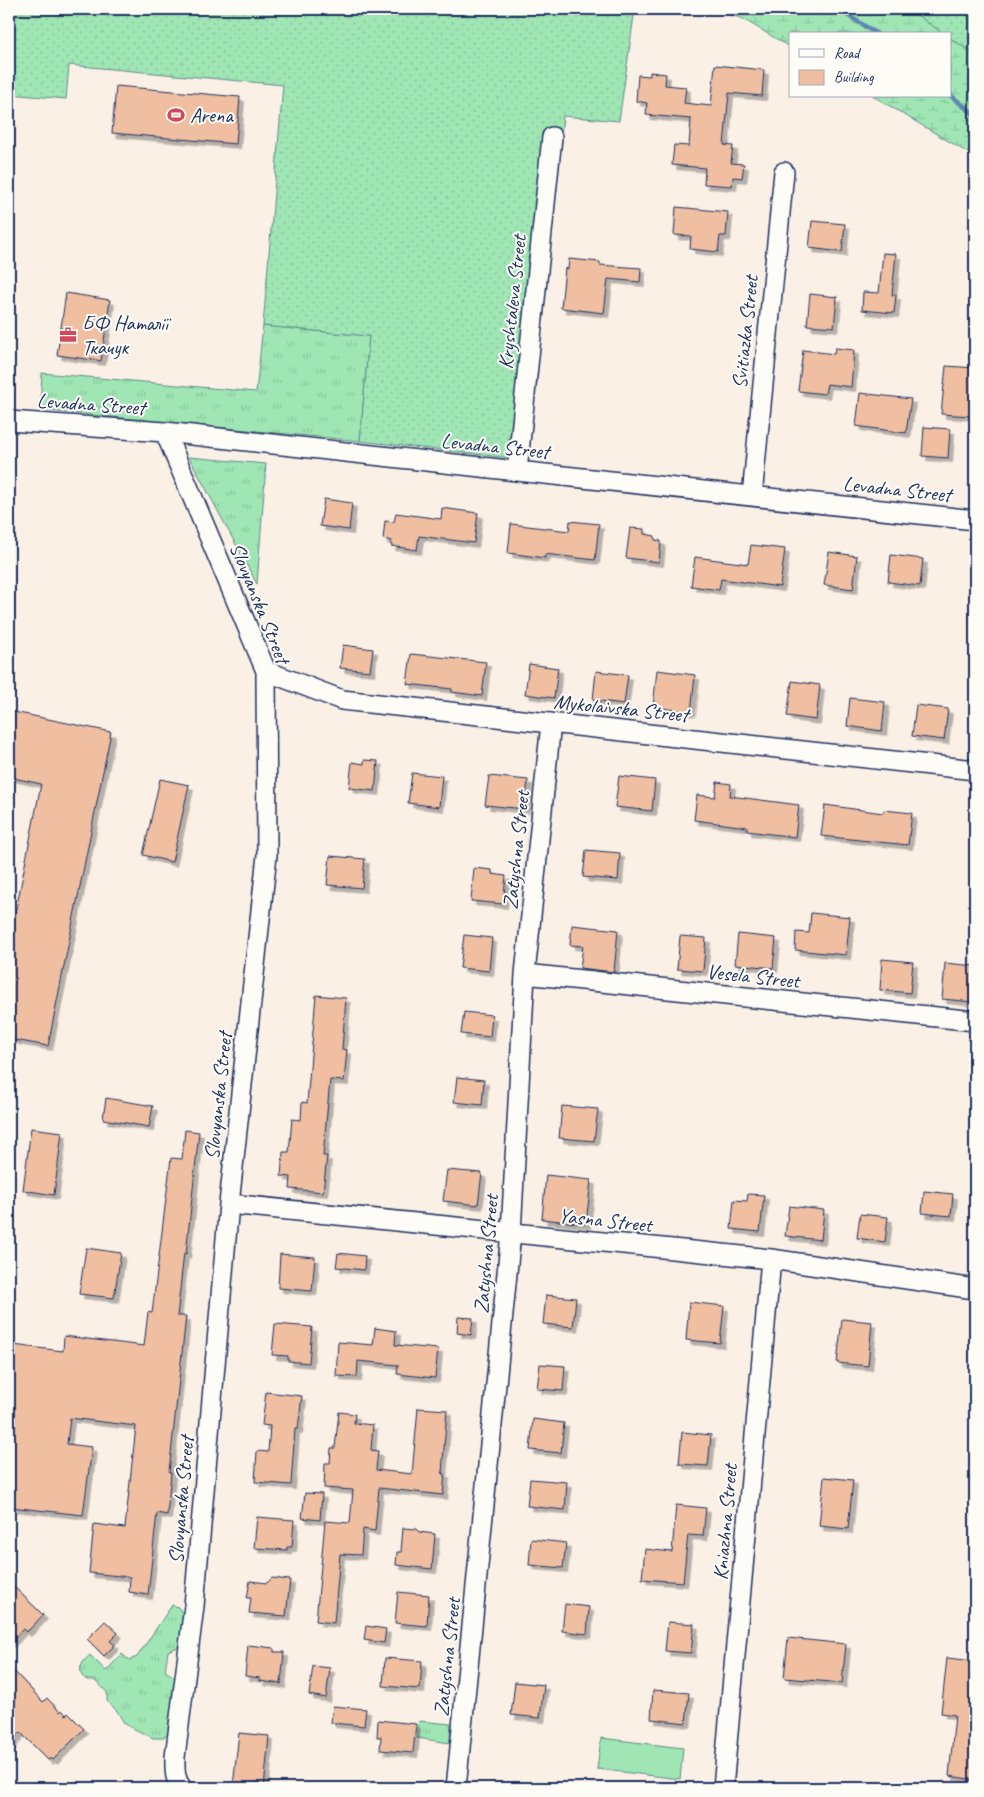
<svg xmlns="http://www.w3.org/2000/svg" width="984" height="1797" viewBox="0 0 984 1797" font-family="Caveat,sans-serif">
  <defs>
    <pattern id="grass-tufts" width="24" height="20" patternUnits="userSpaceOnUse" patternTransform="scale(1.25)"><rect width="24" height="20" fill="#9fe6b4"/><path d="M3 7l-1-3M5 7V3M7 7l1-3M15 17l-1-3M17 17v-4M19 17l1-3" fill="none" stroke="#88c69d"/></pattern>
    <pattern id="wetland-marsh" width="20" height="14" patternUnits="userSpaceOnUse" patternTransform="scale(1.25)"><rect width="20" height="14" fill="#9fe6b4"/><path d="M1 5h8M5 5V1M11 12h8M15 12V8" fill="none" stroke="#88c69d"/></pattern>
    <pattern id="garden-dots" width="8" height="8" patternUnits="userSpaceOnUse" patternTransform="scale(1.25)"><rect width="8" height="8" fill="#9fe6b4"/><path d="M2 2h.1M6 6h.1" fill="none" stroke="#88c69d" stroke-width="1.8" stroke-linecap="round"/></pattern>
    <filter id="shadow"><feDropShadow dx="4.5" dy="4.5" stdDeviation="0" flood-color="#0004"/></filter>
  </defs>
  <rect width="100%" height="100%" fill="#faf0e6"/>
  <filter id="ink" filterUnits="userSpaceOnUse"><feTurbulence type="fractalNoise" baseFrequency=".02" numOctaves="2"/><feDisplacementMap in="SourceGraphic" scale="10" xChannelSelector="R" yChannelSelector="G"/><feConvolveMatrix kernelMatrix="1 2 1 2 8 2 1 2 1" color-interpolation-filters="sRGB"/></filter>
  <g filter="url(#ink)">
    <path fill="url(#grass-tufts)" stroke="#5d8a89" d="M263,326L369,336L360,441L40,410L42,373L256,392Z
      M189,457L266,464L257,584Z
      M172,1605L178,1607L183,1614L180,1646L168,1651L165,1671L178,1679L169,1734L162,1738H153L128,1726L124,1723L117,1711L107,1701V1692L94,1680H87L82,1676C78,1667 83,1661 90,1655L106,1671L122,1654L129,1660L137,1657Z
      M419,1721L451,1724L450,1743L417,1738Z"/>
    <path fill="url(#wetland-marsh)" stroke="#5d8a89" d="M714,9H909L944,34H790V47L743,19Z
      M950,38L975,54V157L873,96H950Z"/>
    <path fill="#9fe6b4" stroke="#5d8a89" d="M601,1738L683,1748L680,1779L597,1769Z"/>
    <path fill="url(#garden-dots)" stroke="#5d8a89" d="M9,9H635L619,121L563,116L528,460L360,441L369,336L263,326L283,85L69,65L66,99L9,94Z
      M909,9H975V54L950,38V34H944Z"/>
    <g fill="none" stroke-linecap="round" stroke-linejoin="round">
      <path stroke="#5f89b3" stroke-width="5" d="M838,9L877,34
        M950,95L975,115"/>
    </g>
    <path fill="#f0bea0" stroke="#1b2f5e" filter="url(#shadow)" d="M715,65L764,70L762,96L729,93L724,145L733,146L731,163L744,164L742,178L733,177L732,186L704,184L705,168L672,165L674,145L689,146L691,119L646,115L647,103L636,101L638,75L650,76V72L666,74L665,85L686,87L684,103L711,106Z
      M116,86L240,97L236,144L112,133Z
      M676,207L728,212L726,236H720L718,252L690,249L691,236L674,235Z
      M812,221L845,224L842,252L809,248Z
      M883,253L896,254L892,295H896L894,313L862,310L863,292L879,293Z
      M569,259L600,262V265L641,268L640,282L608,279L604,313L561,308L565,268L568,269Z
      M66,293L110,300L101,361L57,355Z
      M810,294L837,297L834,327L807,325Z
      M835,348L854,350L851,387L827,384L825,394L798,391L803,350L834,354Z
      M946,366L975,368L971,416L941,414Z
      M860,393L911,399L906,433L856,426Z
      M924,427L950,429L948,458L922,456Z
      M324,499L352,503L349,530L320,526Z
      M442,508L478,513L474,543L419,536L417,550L391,546L392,541L383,539L385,521L394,522L396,513L441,519Z
      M570,521L599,524L595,560L545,554V558L508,553L511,524L569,531Z
      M630,528L644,529V534L655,536V540L661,541L659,562L626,558Z
      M751,545L785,549L780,587L721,579L719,590L691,586L695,557L748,564Z
      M829,552L857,556L853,589L824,585Z
      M891,555L923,559L920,586L888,582Z
      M343,645L373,649L370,671L340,668Z
      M411,654L486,662L482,696L452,692V689L407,684Z
      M529,664L558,668L554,698L525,694Z
      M657,670L695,675L691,712L653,707Z
      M596,671L628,675L624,704L593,700Z
      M792,681L820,685L816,720L787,716Z
      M850,698L885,702L882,731L847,726Z
      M916,705L948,709L944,740L912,736Z
      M9,711L111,732L48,1046L9,1039V945L41,784L9,777Z
      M364,760L378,761L375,791L349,788L352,762L364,764Z
      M412,773L442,776L439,807L408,803Z
      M489,776L528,780L525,809L485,805Z
      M619,776L655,780L652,811L615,807Z
      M160,779L189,785L172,862L143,855Z
      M717,782L731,784L730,796L799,805L795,837L747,831V827L694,820L697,795L715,797Z
      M825,805L883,813L884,810L912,813L908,845L821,836Z
      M586,850L620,853L618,880L583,877Z
      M330,856L365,859L362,888L327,885Z
      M474,868L492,870V874L506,876L503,904L471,901Z
      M811,913L850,917L846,955L795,950L796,932L809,933Z
      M572,925L618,930L614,972L580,968L583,946L570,945Z
      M738,934L776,938L773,968L735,964Z
      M464,935L492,938L489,971L460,968Z
      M680,936L706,938L703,971L677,969Z
      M882,959L913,962L910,993L880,990Z
      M945,963L975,966L973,1002L942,999Z
      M316,995L346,998L342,1049L347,1050L344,1081L330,1080L323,1156H327L323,1192L290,1189L291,1177L281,1176L283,1152H289L292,1119L301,1120L302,1102L307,1103Z
      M464,1012L492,1015L490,1037L461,1034Z
      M457,1077L484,1080L482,1105L454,1102Z
      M106,1098L153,1106L149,1127L103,1119Z
      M562,1106L598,1109L594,1141L559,1138Z
      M31,1128L62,1132L54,1195L23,1190Z
      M185,1130L199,1132L186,1254L184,1253L177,1316H186L169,1472L171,1473L167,1515L157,1513L148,1595L129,1592L130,1577L89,1573L94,1524L125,1528L136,1426L70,1418L67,1444L92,1447L83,1515L10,1507L12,1489H9V1381L13,1345L63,1351L64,1336L144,1346L148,1312L152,1313L171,1158L182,1159Z
      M447,1170L482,1173L478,1205L443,1201Z
      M546,1175L591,1180L586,1224L542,1219Z
      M924,1191L953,1194L951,1216L922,1213Z
      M748,1194L764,1195L760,1232L731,1229L734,1200L747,1201Z
      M789,1206L824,1210L821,1240L785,1236Z
      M860,1214L888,1217L885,1242L857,1238Z
      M86,1248L121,1253L114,1298L79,1294Z
      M338,1253L365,1256L364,1270L336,1267Z
      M280,1254L315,1257L312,1291L278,1288Z
      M546,1295L576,1298L573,1327L543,1324Z
      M689,1302L724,1306L720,1343L686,1340Z
      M458,1317L473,1318L471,1335L457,1333Z
      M842,1319L872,1322L868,1366L837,1363Z
      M275,1324L312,1327L309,1363L288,1361V1356L272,1355Z
      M375,1328L396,1331L395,1345L438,1349L435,1378L397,1374L398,1365L358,1361L357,1377L336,1376L338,1342L373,1345Z
      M540,1364L565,1366L563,1391L537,1389Z
      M266,1392L302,1396L298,1429H295L291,1485L255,1482L257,1451L268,1452L270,1426L262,1425Z
      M418,1408L447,1410L442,1473L445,1474L443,1495L379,1488L375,1531L363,1529L361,1555L340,1554L334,1623L316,1621L325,1521L350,1523L353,1490L324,1488L325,1463H330L331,1448H335L339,1412L355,1414L354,1423L373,1425L371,1450L378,1451L376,1470L412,1474Z
      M533,1419L564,1423L561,1453L530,1450Z
      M682,1432L711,1435L708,1466L679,1464Z
      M824,1477L853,1480L848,1529L819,1526Z
      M530,1479L567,1482L565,1510L527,1506Z
      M305,1493L322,1494L320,1520L302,1518Z
      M676,1505L706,1508L703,1536L688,1535L683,1582L642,1579L645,1549L672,1552Z
      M257,1517L294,1520L292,1547H287V1550L254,1548Z
      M403,1528L417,1529L419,1532L435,1534L432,1569L396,1565L397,1552H401Z
      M531,1539L566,1543L563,1568L529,1565Z
      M272,1578L290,1580L286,1616L249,1613L251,1598H247L250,1581L267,1583Z
      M9,1582L43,1615L30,1629L26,1632L23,1629L9,1644Z
      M398,1592L429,1595L427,1626L395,1623Z
      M565,1604L589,1607L587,1634L562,1631Z
      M105,1621L118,1633L110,1641L115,1645L104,1656L87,1639Z
      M668,1622L694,1624L691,1653L665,1651Z
      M366,1626L386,1629L384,1643L364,1640Z
      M788,1638L846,1644L842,1683L784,1678Z
      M248,1645L274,1648V1652H284L281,1684L260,1681V1678L245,1676Z
      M385,1658L422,1661L420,1689L383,1686Z
      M947,1658L975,1661V1780L949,1776L955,1715L941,1713Z
      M9,1666L43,1702L47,1698L60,1712L62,1710L66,1715L68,1713L84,1729L53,1760L51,1758L48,1760L20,1732L9,1746Z
      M313,1666L330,1668L326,1698L309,1695Z
      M515,1682L544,1685L540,1718L511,1715Z
      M653,1690L689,1693L686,1723L651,1719Z
      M333,1706L366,1709L364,1726L331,1723Z
      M378,1720L416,1724L413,1753L380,1750L381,1737H377Z
      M239,1733L269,1736L264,1788L233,1786Z"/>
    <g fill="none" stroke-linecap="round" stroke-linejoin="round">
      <g stroke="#1b2f5e" stroke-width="22">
        <path id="minor" d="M9,421L165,432L517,471L975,520
          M165,432L266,671L267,855L229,1204L194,1606L175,1757C175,1769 174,1779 182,1788
          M517,471L552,137
          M752,496L784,172
          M266,671L342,700L975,770
          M525,974L975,1021
          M229,1204L771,1259L975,1289
          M456,1788L511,1233L525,974L551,723
          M723,1788L771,1259"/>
      </g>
      <use href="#minor" stroke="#fdfcf7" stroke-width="19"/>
    </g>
  </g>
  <defs>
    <g id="stadium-bare" transform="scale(1.35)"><path d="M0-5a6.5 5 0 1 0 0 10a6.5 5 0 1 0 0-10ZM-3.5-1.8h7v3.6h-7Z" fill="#d1495b" stroke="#fdfcf7" stroke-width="2.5" paint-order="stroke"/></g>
    <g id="office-bare" transform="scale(1.35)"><path d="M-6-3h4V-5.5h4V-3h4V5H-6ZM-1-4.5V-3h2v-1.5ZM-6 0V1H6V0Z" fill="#d1495b" stroke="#fdfcf7" stroke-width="2.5" paint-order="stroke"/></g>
  </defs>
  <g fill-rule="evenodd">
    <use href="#stadium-bare" x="176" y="115"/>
    <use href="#office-bare" x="68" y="335"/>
  </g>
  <g text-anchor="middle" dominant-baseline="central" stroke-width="4" stroke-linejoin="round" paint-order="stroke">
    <g font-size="21" fill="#1b2f5e" stroke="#fdfcf7" text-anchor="start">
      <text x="190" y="115">Arena</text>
      <text x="82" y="323">БФ Наталії<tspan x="82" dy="24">Ткачук</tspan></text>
    </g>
    <g font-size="21" fill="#1b2f5e" stroke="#fdfcf7">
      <text transform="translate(512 302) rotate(-84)">Kryshtaleva Street</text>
      <text transform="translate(745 332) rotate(-84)">Svitiazka Street</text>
      <text transform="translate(91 404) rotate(4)">Levadna Street</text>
      <text transform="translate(495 446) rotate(6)">Levadna Street</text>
      <text transform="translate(897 489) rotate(6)">Levadna Street</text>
      <text transform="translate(260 603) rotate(68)">Slovyanska Street</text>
      <text transform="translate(621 708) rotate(6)">Mykolaivska Street</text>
      <text transform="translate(516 850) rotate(-84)">Zatyshna Street</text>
      <text transform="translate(753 976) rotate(6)">Vesela Street</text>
      <text transform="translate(218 1096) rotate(-84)">Slovyanska Street</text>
      <text transform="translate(605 1220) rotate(6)">Yasna Street</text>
      <text transform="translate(486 1254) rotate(-85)">Zatyshna Street</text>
      <text transform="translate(181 1500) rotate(-85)">Slovyanska Street</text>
      <text transform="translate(725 1522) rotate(-85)">Kniazhna Street</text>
      <text transform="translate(447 1657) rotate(-84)">Zatyshna Street</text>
    </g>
  </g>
  <rect width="984" height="1797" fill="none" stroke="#fdfcf7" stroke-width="30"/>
  <rect x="15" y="15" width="954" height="1767" fill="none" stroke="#1b2f5e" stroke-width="2" filter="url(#ink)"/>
  <rect x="789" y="32" width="162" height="65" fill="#fdfcf7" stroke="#a3aaba"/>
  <rect x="799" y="49" width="25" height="8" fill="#fdfcf7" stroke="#a3aaba"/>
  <text x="834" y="58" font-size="15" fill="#1b2f5e">Road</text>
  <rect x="799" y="70" width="25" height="15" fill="#f0bea0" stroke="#a3aaba"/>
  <text x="834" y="82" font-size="15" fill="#1b2f5e">Building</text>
</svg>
